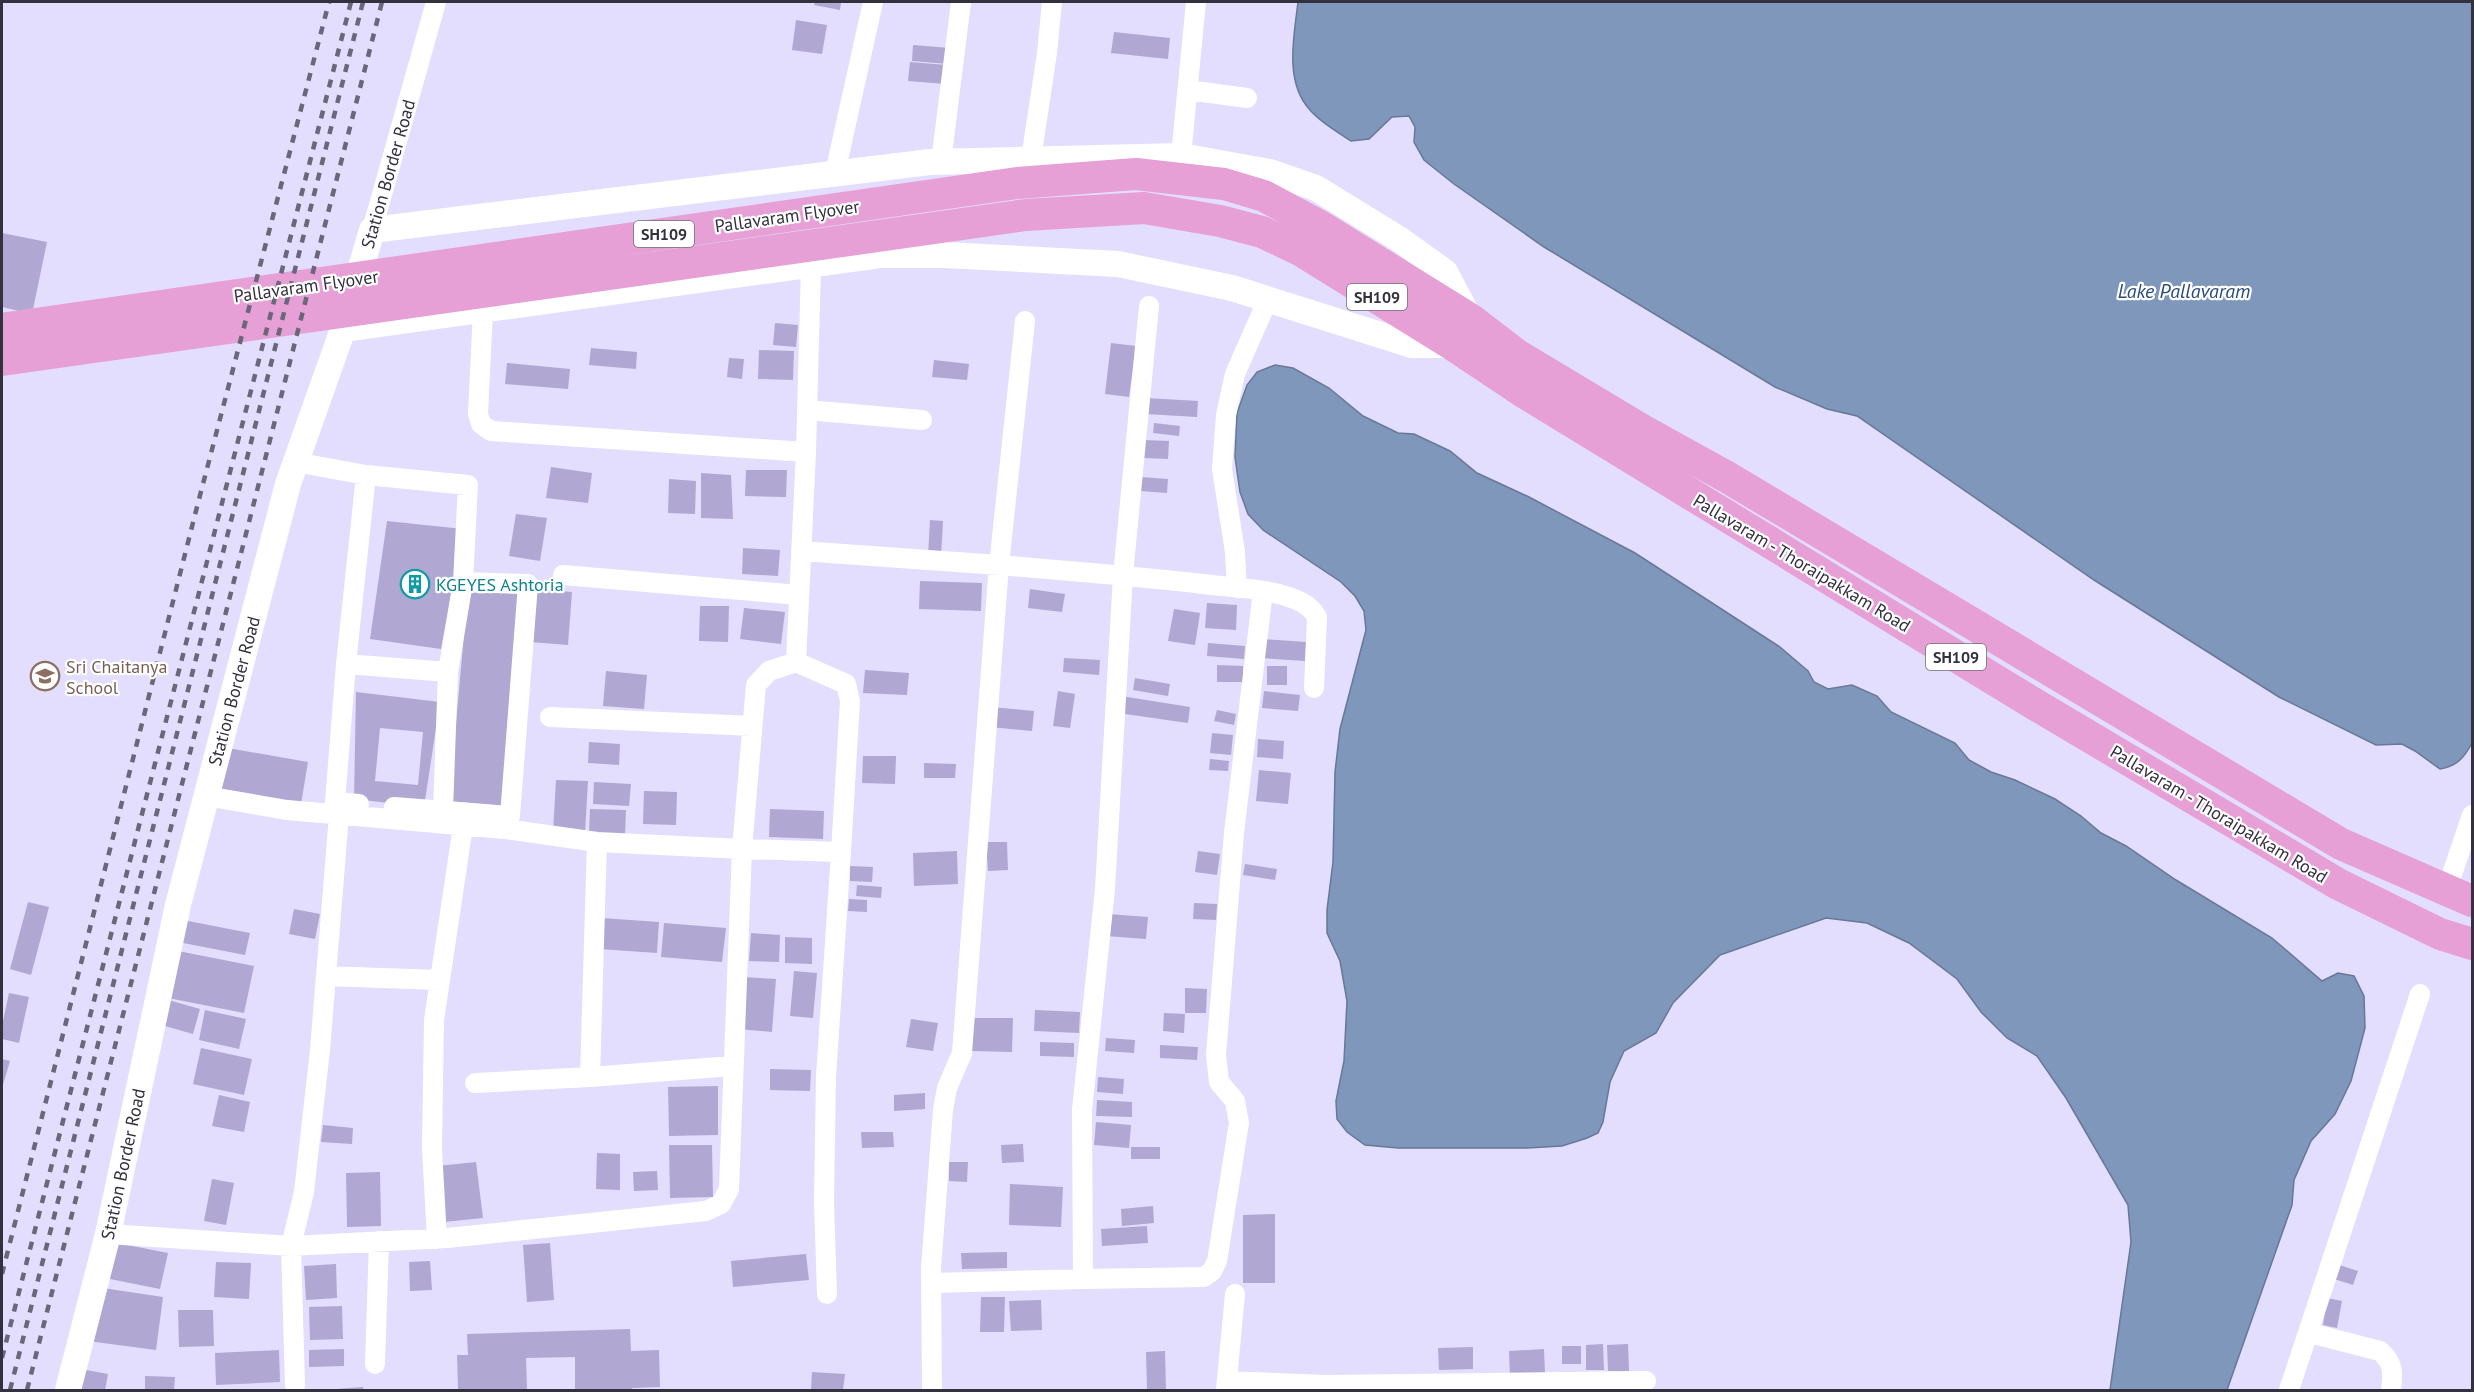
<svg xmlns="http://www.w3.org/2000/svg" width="2474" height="1392" viewBox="0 0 2474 1392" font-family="'PT Sans',sans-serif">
  <rect width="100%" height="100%" fill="#e3ddfe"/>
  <path fill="#7f97bb" stroke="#687896" stroke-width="1.5" d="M1298,2H2472V743C2464,758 2457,766 2440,769L2415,751L2402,744L2376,745L2279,697L2094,580L1857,416L1827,409L1775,387L1544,247L1454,184L1424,160L1414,142L1415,127L1409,116L1392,117L1369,139L1351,141C1338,132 1321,123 1310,110C1284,82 1294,36 1298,2Z
    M1275,365L1293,368L1329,388L1363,416L1398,433L1414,434L1450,451L1477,473L1529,497L1635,553L1780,647L1808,671L1814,682L1828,689L1852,685L1877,696L1891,712L1955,743L1969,760L1991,772L2015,780L2055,799L2081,816L2101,833L2126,846L2176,880L2272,938L2322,981L2338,973L2354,976L2364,996L2365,1028L2351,1081L2335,1114L2311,1141L2294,1180L2292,1205L2227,1390H2110L2131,1242L2128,1205L2066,1098L2037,1056L2007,1038L1981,1012L1957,979L1909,943L1867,923L1826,918L1720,955L1673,1003L1656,1033L1624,1051L1610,1082L1603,1122L1598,1133L1587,1138L1562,1146L1527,1148H1398L1365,1145L1347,1132L1337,1119L1336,1101L1344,1061L1347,1001L1340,961L1327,933V910L1333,862L1335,772L1340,729L1366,630L1364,611L1355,596L1341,582L1263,530L1248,514L1240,492L1235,457L1237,413L1247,385L1257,372Z"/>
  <path fill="#b0a8d2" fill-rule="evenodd" d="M815,2H841L840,10L814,5Z
    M796,20L827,25L822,54L792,50Z
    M1114,32L1170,38L1168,59L1111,53Z
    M913,45L950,48L948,64L912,61Z
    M910,62L947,65L945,84L908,81Z
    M2,233L47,242L32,314L2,307Z
    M775,323L798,325L796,347L773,345Z
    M1111,343L1136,346L1129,397L1105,394Z
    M591,348L637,352L636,369L589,365Z
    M759,350L794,351L793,380L758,379Z
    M729,358L744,359L742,379L727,377Z
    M934,360L969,364L967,380L932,377Z
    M507,363L570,369L568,389L505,384Z
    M1146,398L1198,401L1197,417L1145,414Z
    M1154,423L1180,426L1179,436L1153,433Z
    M1144,440L1169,441L1168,459L1144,458Z
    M551,467L592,473L588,503L546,498Z
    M746,470H787L786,497L745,496Z
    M701,473L731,475L733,519L701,518Z
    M1141,477L1168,479L1167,493L1140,491Z
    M669,479L696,481L695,514L668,513Z
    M516,514L547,518L540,561L509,556Z
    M930,520L943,521L941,557L928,556Z
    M387,521L463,529L441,649L370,639Z
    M743,548L780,550L778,576L742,574Z
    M920,581L982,583L981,611L919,609Z
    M534,589L572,592L568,645L530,642Z
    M1030,589L1065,594L1062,612L1028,608Z
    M468,590L523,594L504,806L449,801Z
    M1207,603L1237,605L1236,630L1205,628Z
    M700,606H729L728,642L699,641Z
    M744,608L785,612L781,644L740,639Z
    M1174,609L1200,613L1195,645L1168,641Z
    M1262,639L1306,642L1305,661L1260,658Z
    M1208,643L1245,646L1244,659L1207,656Z
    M1064,658L1100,660L1099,675L1063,672Z
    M1217,665L1243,666V682H1217Z
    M1267,666H1287V685H1267Z
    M865,670L909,673L907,695L863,693Z
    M606,671L647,675L644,709L603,706Z
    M1135,678L1170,684L1168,696L1133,690Z
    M1058,691L1075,694L1070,728L1053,726Z
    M1264,691L1300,695L1298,711L1262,708Z
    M356,692L440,702L424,807L354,799ZM380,728L423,732L418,785L375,781Z
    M1121,696L1190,707L1188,723L1118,713Z
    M992,707L1034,711L1032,731L990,727Z
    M1217,710L1236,714L1234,725L1214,721Z
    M1212,733L1233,735L1231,755L1210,753Z
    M1258,739L1284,741L1283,759L1257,757Z
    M589,742L620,744L619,765L588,763Z
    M228,748L308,762L301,804L221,791Z
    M863,756H896L895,784L862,783Z
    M1210,759L1229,761L1228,771L1209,770Z
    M924,763L956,764L955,778H924Z
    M1259,770L1291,773L1288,804L1256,801Z
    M556,780L588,781L585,833L553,832Z
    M594,782L631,784L629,806L593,804Z
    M644,791L677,792L676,825L643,824Z
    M590,809L626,810L625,836L589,834Z
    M770,809L824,811L823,839L769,837Z
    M986,842H1007L1008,870L988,871Z
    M957,851L958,884L914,886L913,853Z
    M1198,851L1220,854L1217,875L1195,872Z
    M1245,864L1277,869L1275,880L1243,875Z
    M850,866L873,867L872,882L850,881Z
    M857,885L882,887L881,898L856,896Z
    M849,899L867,900V912L848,911Z
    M28,902L49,907L31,975L10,969Z
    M1194,903L1217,904L1216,920L1193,919Z
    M294,909L320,914L315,939L289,934Z
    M1108,914L1148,917L1146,939L1106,936Z
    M601,918L659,922L657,953L599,949Z
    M183,920L250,933L245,955L178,942Z
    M664,923L726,928L722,962L661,957Z
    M751,933L780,935L779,962L749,961Z
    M785,937L812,938V964L785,963Z
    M178,951L254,966L244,1013L168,998Z
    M794,971L817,973L813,1018L790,1016Z
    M743,977L776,979L772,1032L738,1029Z
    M1185,988L1207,989L1206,1013H1185Z
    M9,993L29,997L19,1043L2,1039V1026Z
    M165,999L200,1009L193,1034L158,1024Z
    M205,1010L246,1019L239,1049L199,1040Z
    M1035,1010L1080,1012L1079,1033L1034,1031Z
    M1164,1013L1185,1014L1184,1033L1163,1031Z
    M972,1018H1013L1012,1052L972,1051Z
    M911,1019L938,1023L933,1051L906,1047Z
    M1106,1038L1135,1040L1134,1053L1105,1051Z
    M1040,1042L1074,1043V1057L1040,1056Z
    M1160,1045L1198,1047L1197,1060L1160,1058Z
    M201,1048L252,1059L244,1095L193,1084Z
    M2,1059L10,1061L2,1088Z
    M770,1069L811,1070L810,1091L770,1090Z
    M1098,1077L1124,1079L1123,1094L1097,1092Z
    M718,1086V1135L669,1136L668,1087Z
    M925,1093V1109L894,1111V1095Z
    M219,1095L250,1102L244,1132L212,1126Z
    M1097,1100L1132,1102V1117L1096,1116Z
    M1096,1122L1131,1125L1129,1148L1094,1145Z
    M323,1125L353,1128L352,1144L321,1142Z
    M861,1132H893L894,1147L862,1148Z
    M1023,1144L1024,1162L1002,1163L1001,1145Z
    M669,1145H712L713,1197L670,1198Z
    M1131,1147H1160V1159H1131Z
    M597,1153L620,1154V1190L596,1189Z
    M476,1162L483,1218L444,1222L437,1166Z
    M949,1162H968L967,1182L949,1181Z
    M657,1171L658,1190L634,1191L633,1172Z
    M380,1172L381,1226L347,1227L346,1173Z
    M212,1179L234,1183L226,1225L204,1221Z
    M1010,1184L1063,1187L1061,1227L1009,1225Z
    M1153,1206L1154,1223L1122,1226L1121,1209Z
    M1275,1214V1283H1243V1215Z
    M1147,1226L1148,1243L1102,1246L1101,1229Z
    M112,1242L168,1253L160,1289L105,1278Z
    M550,1243L554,1300L527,1302L523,1245Z
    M1007,1252V1268L962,1269L961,1253Z
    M806,1254L809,1280L733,1287L731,1261Z
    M430,1261L432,1290L410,1291L409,1262Z
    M216,1262L251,1263L249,1299L214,1297Z
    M336,1264L337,1298L306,1300L304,1266Z
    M2336,1264L2358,1271L2353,1285L2331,1278Z
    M96,1287L163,1297L156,1350L88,1341Z
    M981,1297H1005L1004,1332H980Z
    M2327,1298L2342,1301L2337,1328L2323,1325Z
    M1041,1300L1042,1330L1011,1331L1009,1301Z
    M342,1306L343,1339L310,1340L309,1307Z
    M178,1310H213L214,1346L179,1347Z
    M630,1329L631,1351L659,1350L660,1387L632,1388V1390H575V1357L526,1358L527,1390H458L457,1355H468L467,1334Z
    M1603,1344L1604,1370H1586V1345Z
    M1628,1344L1629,1371H1608L1607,1345Z
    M1562,1346H1581V1364H1562Z
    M1473,1347V1369L1439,1370L1438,1348Z
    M344,1349V1366L309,1367V1350Z
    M1544,1349L1545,1374L1510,1376L1509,1351Z
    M279,1350L280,1382L216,1385L215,1353Z
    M1165,1351L1166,1390H1147L1146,1352Z
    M81,1369L108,1374L105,1390H77Z
    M812,1372L845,1374L843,1390H811Z
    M145,1376L175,1377L174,1390H145Z
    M363,1387V1390H336V1389Z"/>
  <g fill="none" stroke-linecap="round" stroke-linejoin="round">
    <path stroke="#fff" stroke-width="20" d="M1188,90L1247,98
      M1181,156L1196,2
      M1031,159L1047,53L1052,2
      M941,162L961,2
      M835,173L873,2
      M372,230L436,2
      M483,310L478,414L481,424L491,431L806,452
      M1025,321L999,565C1067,571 1135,576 1203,584C1235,588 1272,588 1301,602C1309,606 1313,610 1317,617L1314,688
      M807,410L922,420
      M295,462L366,475L468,485L463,582
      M801,551L999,565L962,1053L947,1088L943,1110L931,1268L932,1390
      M563,575L799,595
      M1237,588L1235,552L1222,469L1226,415L1235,374L1268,299
      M796,662L846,684L850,701L841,852L742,849L756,685L769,671L796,662L806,452L811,265
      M346,664L448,672
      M550,717L752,726
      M359,804L335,802L346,664L366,475
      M394,807L510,816L528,584L463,582L448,672L443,810
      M597,842L590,1077L732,1066
      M2447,889L2472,815
      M326,976L440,980
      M475,1083L590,1077
      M108,1234L291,1246L447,1238L706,1211L721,1204L729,1189L742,849L597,842L505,829L287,810L206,796
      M437,1239L432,1149L434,1020L463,826
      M1083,1279L1204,1277L1212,1271L1217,1261L1239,1123L1235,1101L1219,1082L1216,1055L1234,833L1263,591
      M931,1283L1083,1279L1082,1110L1105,889L1123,575L1149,306
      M827,1294L824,1201L826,1077L841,852
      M2310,1333L2380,1351C2394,1363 2393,1373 2391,1390
      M375,1364L379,1241
      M1227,1381L1326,1385L1646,1381
      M295,1385L291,1246L304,1192L320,1050L339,815
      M1226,1390L1235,1294
      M2289,1390L2420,994"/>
    <path stroke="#fff" stroke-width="26" d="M343,329L880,255H945L1118,264L1232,288L1412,345H1453
      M68,1390L108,1234L178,905L288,484L343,329L372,230L930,162L1181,156L1270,172L1316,188L1399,239L1445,272L1470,319"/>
    <path stroke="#e6a0d6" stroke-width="32" d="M2,329L1017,183L1136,174L1224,184L1264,196L1320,226L1470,319L1517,355L1642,430L1727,477L2341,844L2472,901
      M2,360L1026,215L1144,208L1220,221L1262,232L1300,250L1453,345L1522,391L2036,705L2338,884L2440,934L2472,944"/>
    <path stroke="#6a677a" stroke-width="4.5" stroke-dasharray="8 8" stroke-linecap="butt" d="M2,1274L198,503L329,2
      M2,1358L351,2
      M10,1390L363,2
      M27,1390L382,2"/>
  </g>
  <defs>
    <g id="building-ring" transform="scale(1.5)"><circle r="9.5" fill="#fff" stroke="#0f9aa8" stroke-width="1.5"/><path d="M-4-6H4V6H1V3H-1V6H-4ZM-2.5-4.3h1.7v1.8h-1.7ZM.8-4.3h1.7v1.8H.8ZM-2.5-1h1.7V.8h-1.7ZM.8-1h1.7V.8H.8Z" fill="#0f9aa8"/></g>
    <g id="school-ring" transform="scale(1.5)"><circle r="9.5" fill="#fff" stroke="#8d6e63" stroke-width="1.5"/><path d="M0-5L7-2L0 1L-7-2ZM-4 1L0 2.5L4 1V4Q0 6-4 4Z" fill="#8d6e63"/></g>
  </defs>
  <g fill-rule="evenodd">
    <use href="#building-ring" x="415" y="584"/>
    <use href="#school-ring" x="45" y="676"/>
  </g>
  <g text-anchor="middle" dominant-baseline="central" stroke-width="4.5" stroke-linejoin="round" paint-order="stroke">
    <g fill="#fff" stroke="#706f78" stroke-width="1.5">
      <rect x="634" y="221" width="60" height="26" rx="4.5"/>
      <rect x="1347" y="284" width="60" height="26" rx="4.5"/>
      <rect x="1926" y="644" width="60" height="26" rx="4.5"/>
    </g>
    <g font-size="16" font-weight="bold" fill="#33313e">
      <text x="664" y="234">SH109</text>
      <text x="1377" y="297">SH109</text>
      <text x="1956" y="657">SH109</text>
    </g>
    <g font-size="18" fill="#33313e" stroke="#fff">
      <text transform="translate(388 174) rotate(-74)">Station Border Road</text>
      <text transform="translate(787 216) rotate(-8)">Pallavaram Flyover</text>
      <text transform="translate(306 286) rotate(-8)">Pallavaram Flyover</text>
      <text transform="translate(1802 563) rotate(31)">Pallavaram - Thoraipakkam Road</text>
      <text transform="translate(234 691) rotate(-75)">Station Border Road</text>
      <text transform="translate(2219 814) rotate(31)">Pallavaram - Thoraipakkam Road</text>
      <text transform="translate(123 1164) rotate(-78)">Station Border Road</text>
    </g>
    <g font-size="18" fill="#0d838f" stroke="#fff" text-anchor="start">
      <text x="436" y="584">KGEYES Ashtoria</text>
    </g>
    <g font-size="18" fill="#785e54" stroke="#fff" text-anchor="start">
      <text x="66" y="666">Sri Chaitanya<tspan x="66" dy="21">School</tspan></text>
    </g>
    <g font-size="20" font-style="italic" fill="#2b4c7c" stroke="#fff">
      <text x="2184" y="291">Lake Pallavaram</text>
    </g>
  </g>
  <rect width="2474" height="1392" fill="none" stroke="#33313e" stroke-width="6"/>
</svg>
